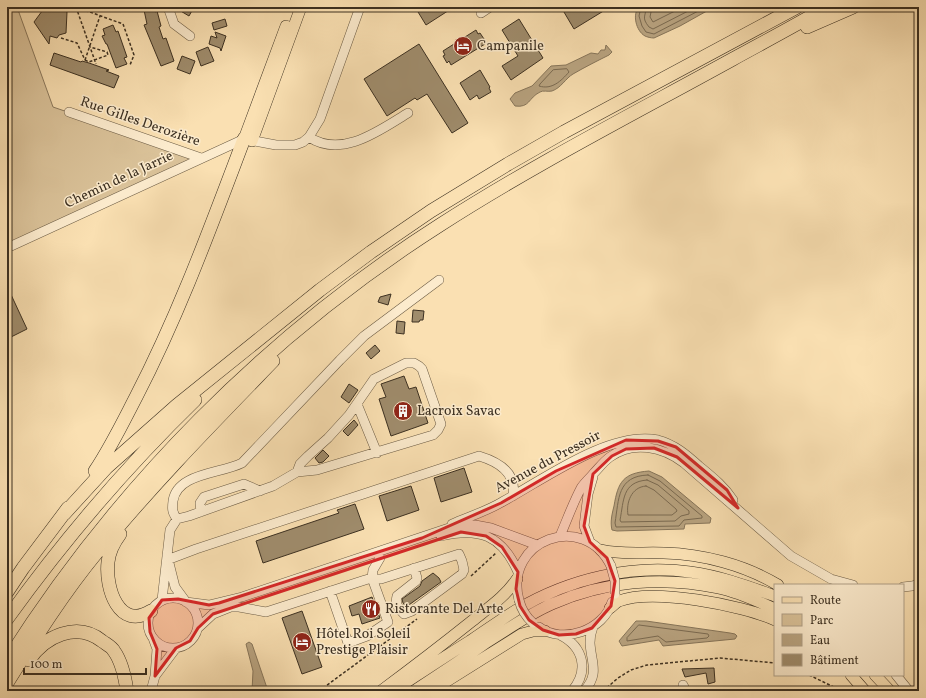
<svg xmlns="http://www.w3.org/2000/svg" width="926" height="698" viewBox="0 0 926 698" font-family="Vollkorn,serif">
  <rect width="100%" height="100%" fill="#fae0b2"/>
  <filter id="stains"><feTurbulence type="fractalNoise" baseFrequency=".005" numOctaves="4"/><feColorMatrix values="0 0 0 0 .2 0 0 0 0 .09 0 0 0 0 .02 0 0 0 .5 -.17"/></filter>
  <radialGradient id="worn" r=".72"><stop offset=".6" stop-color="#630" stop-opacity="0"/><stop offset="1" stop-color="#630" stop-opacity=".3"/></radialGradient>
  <path fill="#dac299" stroke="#8b795d" d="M7,7H17L53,107L201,158L7,248Z"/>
  <path fill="#b9a481" stroke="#87765b" d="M639,7H714L680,26L654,38C651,38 647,37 645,36C636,31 632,14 639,7Z
    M606,45L612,52L609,55C597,61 585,67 573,74C566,78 561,88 552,91C548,92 543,90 540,92C528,98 530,108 515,106L510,99L515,93L532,86L551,66L566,65L591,53L598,54L601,50H605Z
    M649,471L662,477L711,518L710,523L685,524L684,529L617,531L612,530C610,522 612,514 614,506C618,482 623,473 649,471Z
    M636,621H646L730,633L735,634L737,636L735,639L663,646L659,640L622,646L619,641Z
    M249,642L252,644L268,691H252L253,671L246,644Z"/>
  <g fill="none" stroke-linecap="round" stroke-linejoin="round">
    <path stroke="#7a6a51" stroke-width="1" d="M641,7L639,16L642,26L646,32L654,34L706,7
      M646,7C646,17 641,17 649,27L653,29L696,7
      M652,7L650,17L653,22L683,7
      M567,69L569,72C561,81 552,90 539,86L540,84L553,70Z
      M648,475L660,481L702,516V518L684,520L679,526L616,527L615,523C619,499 617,476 648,475Z
      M647,480L658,485L689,511V514L681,516L675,521L621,522L620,520C624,500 622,482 647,480Z
      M646,486L654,490L676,509L677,511L672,515H628C626,503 631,487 646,486Z
      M639,625L708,634L709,636L707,638L666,642L658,636L627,641V638Z"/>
  </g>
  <path fill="#9f8c6c" stroke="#3c3021" d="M45,7H54L67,12L66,33L59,35L57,38L50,36L49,44L34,22Z
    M151,7H153L155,12L157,11L161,26L159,27L163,39L166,38L174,61L161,66L144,25L147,24L144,10Z
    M174,7H194L189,16Z
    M415,7H454L426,25Z
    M561,7H610L574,29Z
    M225,19L227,26L214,30L212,23Z
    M519,19L543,58L511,80L502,66L518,56L502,30Z
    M113,25L116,32L118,31L127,57L124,58L127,64L116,68L107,44H106L102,36L105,35L103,29Z
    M476,30L478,34L480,33L484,39L482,41L485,44L451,65L449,61L447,63L443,56L445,55L443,51Z
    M215,32L226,36L221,51L220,48L209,44L211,36L217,38Z
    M419,44L468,123L452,133L427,94L417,100L415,98L387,116L364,79Z
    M208,47L214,61L201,66L196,52Z
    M54,53L81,62L82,61L89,63L109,70L106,71L119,76L114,88L50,65Z
    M182,56L195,61L190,74L177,69Z
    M480,70L490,87L489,88L491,92L479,99L477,95L470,100L460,83Z
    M7,286L27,329L7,339Z
    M391,294L388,305L378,302L380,297Z
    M413,310L424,311L423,320H420L419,322H412Z
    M397,321L405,322L404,334L396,333Z
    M375,345L380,351L371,359L366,353Z
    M404,376L409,389L416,387L428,423L391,436L379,399L386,397L381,384Z
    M349,384L358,390L349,403L341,397Z
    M354,420L358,425L348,436L343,431Z
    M323,450L329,456L323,462L319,463L315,458Z
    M464,468L472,492L441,502L434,478Z
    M411,486L419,510L387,521L379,496Z
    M355,504L364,529L263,563L256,541L339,513L337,510Z
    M433,573L439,578L441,582L406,607L403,603L402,599L420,586L422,581Z
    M372,597L380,618L362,624L359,614L352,616L349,606Z
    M302,611L322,667L302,674L282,618Z
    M714,668L715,682L708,684L706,673L685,677L682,669Z"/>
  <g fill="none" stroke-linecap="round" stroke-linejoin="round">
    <g stroke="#6c5c45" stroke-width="10">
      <path id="minor" d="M168,7L174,24L190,36
        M481,13L490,7
        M69,112L201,158
        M309,137C342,159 380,130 408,113
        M7,248L244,139L276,145H295L303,142L309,137L320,119L360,7
        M357,404L377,453
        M297,472L300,464L308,456L328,438L349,415L374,379L406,363H414L419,366L422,369L441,424L438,430L433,435L317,470L297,472L273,486L189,516L177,519C172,512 172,509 173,501C177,473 220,474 242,463L340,360L364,336L439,280
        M201,512L200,503L204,497L244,484L260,491
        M452,524C468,517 487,511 502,502C543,480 610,430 658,440C674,444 687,455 699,466C711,476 724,486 733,500
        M441,536C479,527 502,535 518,572
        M560,536C567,520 573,503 581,488C584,483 589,479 593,474C599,468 603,462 610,457C633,440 663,447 684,463L791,556L831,579L853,585
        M590,542L584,526L588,494L593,477
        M167,555L175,587L186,602L209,605L242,597L455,526L475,525L491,528L537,545
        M167,560L196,549L479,456C499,462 517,473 513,496
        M903,587L912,586L919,584
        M330,591L348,643L367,636L388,622L372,578L373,570L380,558
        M148 623a25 25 0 1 1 50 0a25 25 0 1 1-50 0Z
        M162,600L170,530L177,519
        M519,600C503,540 584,510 611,566
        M229,607H239L266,612L365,580L372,578L381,579L459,554L462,561L464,570L462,574L412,611L404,614C398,608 395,604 397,596L416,581L417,578L414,568
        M539,627C563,645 604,630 612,602
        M198,628L213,614L233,606
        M560,635C584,647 589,671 572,691
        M153,638L157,649L155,676L176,648
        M896,675L909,691
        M683,685L686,691
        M151,691L155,676
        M584,691C600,674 591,662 590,643C590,637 591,632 593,627"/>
    </g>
    <g stroke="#3c3021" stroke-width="12">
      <path id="major" d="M244,139L286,26
        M252,141L301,7
        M601,550C622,555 643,552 664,553C703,554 745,565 778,585
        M610,608C613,606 616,602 619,601C653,588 742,605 775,620
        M851,675L865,691
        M875,675L890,691
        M381,691C412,668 442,645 472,621C488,608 506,596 517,579
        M393,691C419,674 444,657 470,641C486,630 502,619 518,609C569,579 631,564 690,572C720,576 747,586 775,596
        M414,691C438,675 463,659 487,642C508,629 529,614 552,604C604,581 663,576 718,588C738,592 757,601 775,609
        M431,691L522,634L533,631H545"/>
    </g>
    <g stroke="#3c3021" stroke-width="14">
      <path id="highway" d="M807,27L853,7
        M95,471C111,447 123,422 136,397C179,314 211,226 244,139
        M64,514L106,468L176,406L320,290L371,252L431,211L508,164L564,132L797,7
        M120,534C114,542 109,552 108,562C105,588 119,631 151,611
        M7,592L23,568L68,508
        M7,619C63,541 126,467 195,400
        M29,660C45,636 77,621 102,641C106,644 112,647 114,651C122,662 125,677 127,691
        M7,661C117,487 266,336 440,225C535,164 635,113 733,59C764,42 796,25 827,7
        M7,683C35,638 64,592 98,551C153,484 213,423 273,361"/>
    </g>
    <path stroke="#3c3021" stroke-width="1.5" stroke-dasharray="3 2" stroke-linecap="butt" d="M76,7L123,24L134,55L130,65
      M76,7L96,64
      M61,38L77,43L85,60
      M85,60L100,16
      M85,60L89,62L108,55L107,52L90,47
      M471,576L496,553
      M809,675L842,691
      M319,691L417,619
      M603,691L618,678L631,670L647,665L720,658L775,663"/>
    <use href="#minor" stroke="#fcebcd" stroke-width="9"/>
    <use href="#major" stroke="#fae0b2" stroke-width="11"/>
    <use href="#highway" stroke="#fae0b2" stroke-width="13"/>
    <g stroke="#6c5c45" stroke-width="10" stroke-linecap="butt">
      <path id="minor-bridge" d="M611,566L615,581V594
        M519,600C521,608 526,617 533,623"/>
    </g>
    <use href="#minor-bridge" stroke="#fcebcd" stroke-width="9"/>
  </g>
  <path fill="#d62828" fill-opacity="0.2" stroke="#d62828" stroke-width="3" stroke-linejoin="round" d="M626,440L658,441L676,447L727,490L738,508L677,457L654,448L626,449L612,456L593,474L584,526L590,542L607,558L615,581L611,606L592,628L576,634L559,635L543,630L529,620L520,606L516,589L518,572L502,547L486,536L461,532L213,614L198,628L190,641L176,648L155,676L157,649L150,632L149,618L162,600L178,599L209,605L219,603L422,538L501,503L556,471Z"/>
  <defs>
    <g id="hotel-disc" transform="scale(1)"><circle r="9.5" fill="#8f2418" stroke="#fcebcd"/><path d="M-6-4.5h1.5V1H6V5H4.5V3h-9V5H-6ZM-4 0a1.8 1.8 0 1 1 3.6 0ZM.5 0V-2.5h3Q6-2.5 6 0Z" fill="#fff"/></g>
    <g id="building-disc" transform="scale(1)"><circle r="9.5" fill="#8f2418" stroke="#fcebcd"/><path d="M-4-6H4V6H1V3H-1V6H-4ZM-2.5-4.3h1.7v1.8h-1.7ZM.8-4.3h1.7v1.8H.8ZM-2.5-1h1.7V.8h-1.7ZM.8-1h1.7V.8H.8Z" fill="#fff"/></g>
    <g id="restaurant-disc" transform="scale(1)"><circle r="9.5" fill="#8f2418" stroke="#fcebcd"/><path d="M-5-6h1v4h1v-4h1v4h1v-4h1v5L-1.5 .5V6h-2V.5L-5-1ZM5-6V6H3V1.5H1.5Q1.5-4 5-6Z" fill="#fff"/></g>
  </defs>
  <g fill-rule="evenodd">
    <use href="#hotel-disc" x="463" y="46"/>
    <use href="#building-disc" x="403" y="411"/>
    <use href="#restaurant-disc" x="371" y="609"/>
    <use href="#hotel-disc" x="302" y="642"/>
  </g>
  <g text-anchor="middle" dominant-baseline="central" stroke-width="3" stroke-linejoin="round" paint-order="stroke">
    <g font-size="14" fill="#3c3021" stroke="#fcebcd" text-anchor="start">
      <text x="477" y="46">Campanile</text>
      <text x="417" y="411">Lacroix Savac</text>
      <text x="385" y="609">Ristorante Del Arte</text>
      <text x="316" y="634">Hôtel Roi Soleil<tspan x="316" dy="16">Prestige Plaisir</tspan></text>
    </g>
    <g font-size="14" fill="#3c3021" stroke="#fcebcd">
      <text transform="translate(140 122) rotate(19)">Rue Gilles Derozière</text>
      <text transform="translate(119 180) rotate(-25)">Chemin de la Jarrie</text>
      <text transform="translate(548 462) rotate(-28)">Avenue du Pressoir</text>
    </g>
  </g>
  <rect width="926" height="698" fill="none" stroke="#fae0b2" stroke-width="24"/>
  <rect x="8" y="8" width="910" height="682" fill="none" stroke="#3c3021" stroke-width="2"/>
  <rect x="12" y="12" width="902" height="674" fill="none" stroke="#3c3021"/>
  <rect x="774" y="584" width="130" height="92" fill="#fcebcd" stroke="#afa088"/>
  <rect x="782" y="597" width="20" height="6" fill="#fae0b2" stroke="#afa088"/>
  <text x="810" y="604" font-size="12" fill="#3c3021">Route</text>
  <rect x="782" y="614" width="20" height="12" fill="#dac299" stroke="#afa088"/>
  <text x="810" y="624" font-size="12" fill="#3c3021">Parc</text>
  <rect x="782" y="634" width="20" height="12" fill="#b9a481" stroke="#afa088"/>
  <text x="810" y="644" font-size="12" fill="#3c3021">Eau</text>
  <rect x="782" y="654" width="20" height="12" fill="#9f8c6c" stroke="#afa088"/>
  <text x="810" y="664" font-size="12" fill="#3c3021">Bâtiment</text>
  <path d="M24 668v6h122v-6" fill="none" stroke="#3c3021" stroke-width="2"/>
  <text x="30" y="668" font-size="12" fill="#3c3021" stroke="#fcebcd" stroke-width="3" paint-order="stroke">100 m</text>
  <rect width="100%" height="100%" filter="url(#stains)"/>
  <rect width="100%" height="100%" fill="url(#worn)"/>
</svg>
